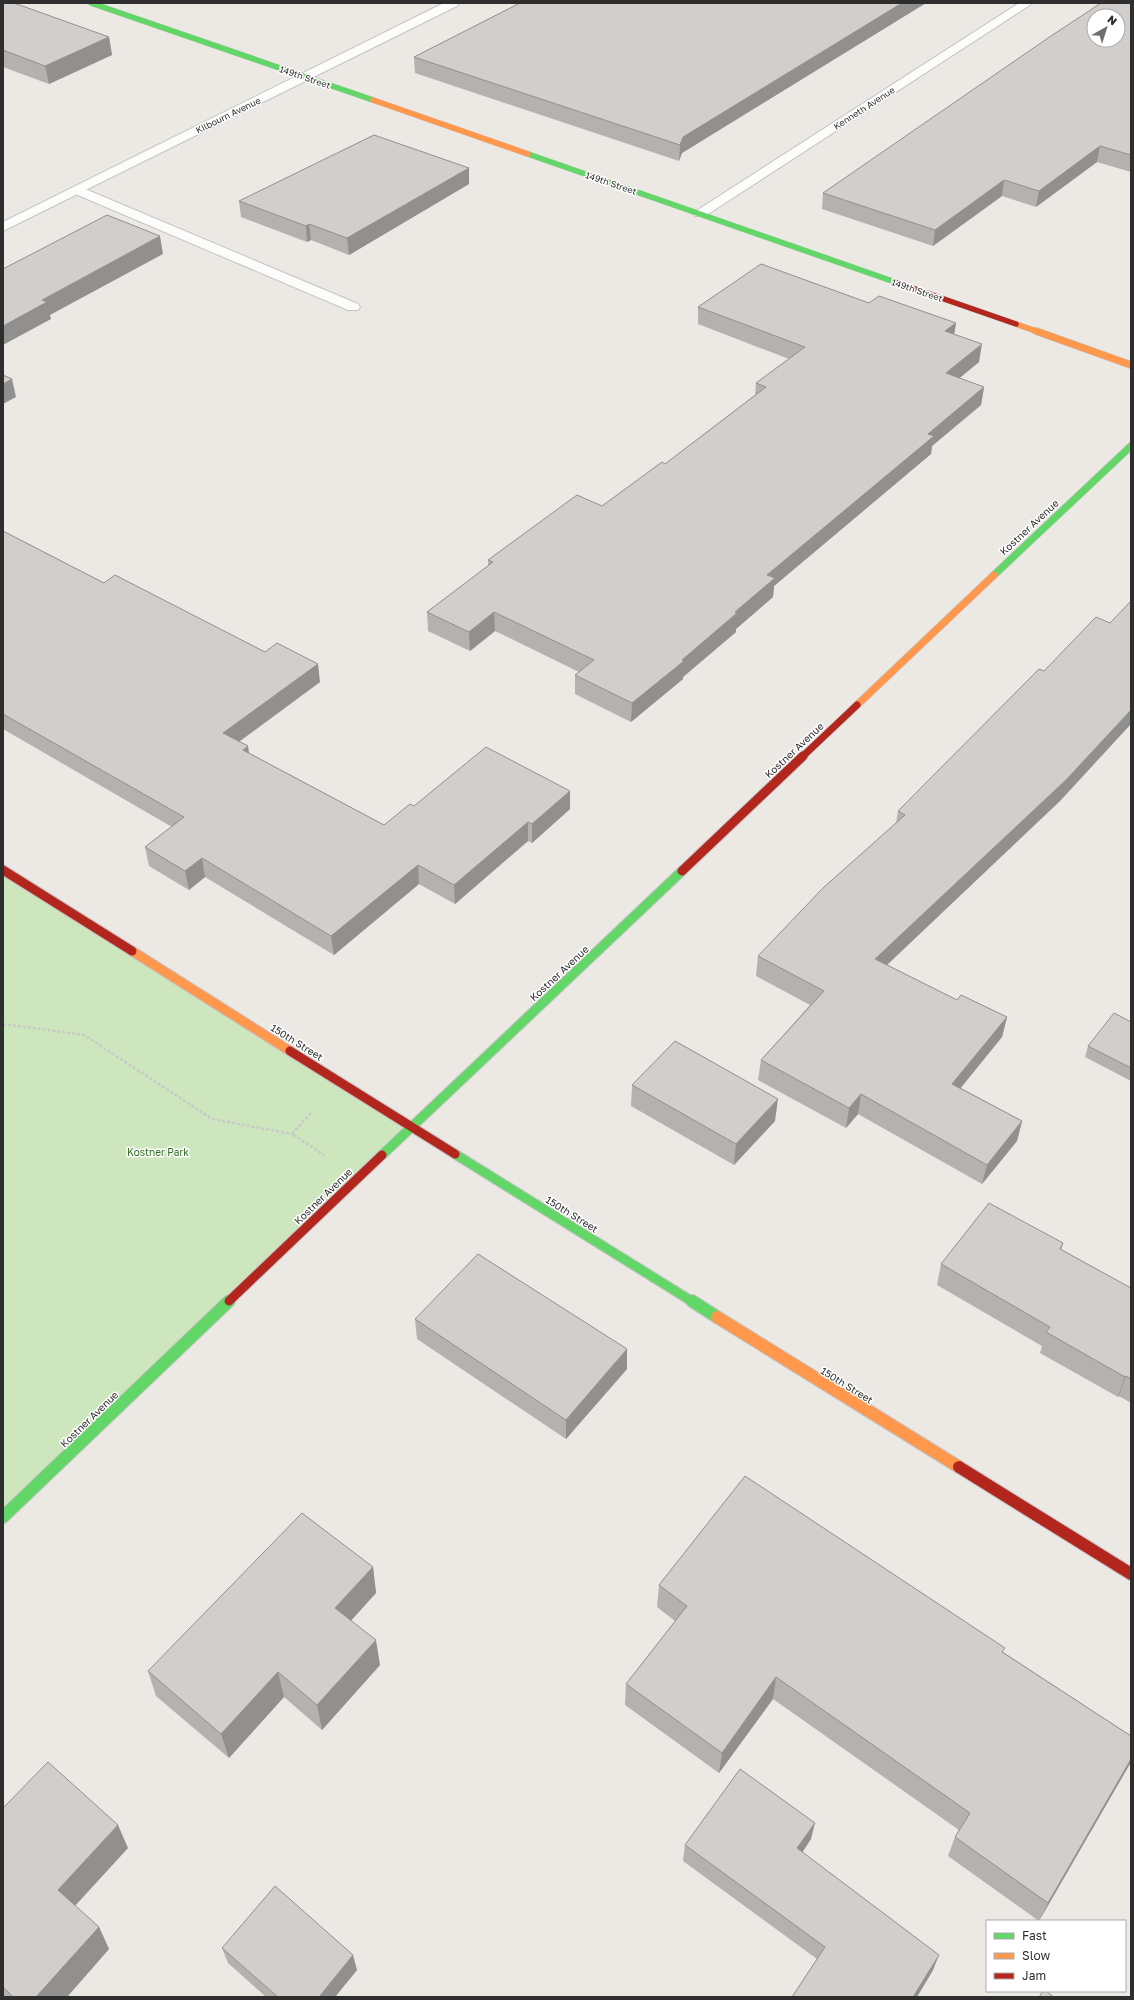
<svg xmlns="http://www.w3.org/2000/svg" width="1134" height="2000" viewBox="0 0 1134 2000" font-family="'Golos Text',sans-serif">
  <rect width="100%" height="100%" fill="#ece8e4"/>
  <path fill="#cee6be" d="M3,870L411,1127L3,1517Z"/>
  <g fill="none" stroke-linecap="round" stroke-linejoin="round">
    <g stroke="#c5c4c5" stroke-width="2">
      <path id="lane" d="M78,186L358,304L360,307L358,310H348L73,193L71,190L73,187Z"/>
    </g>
    <g stroke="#c5c4c5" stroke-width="2">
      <path id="street" d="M444,3H459L457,6L3,231V222Z
        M1019,3H1033L705,216H695L693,213Z"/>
    </g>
    <g stroke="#c5c4c5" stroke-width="6">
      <path id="fast-far3" d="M91,3L373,100
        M528,154L895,282"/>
    </g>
    <g stroke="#c5c4c5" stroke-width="8">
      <path id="fast-far2" d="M994,575L1131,446"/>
    </g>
    <g stroke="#c5c4c5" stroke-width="11">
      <path id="fast-far1" d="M455,1154L693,1302
        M382,1155L682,871
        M228,1302L229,1301"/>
    </g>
    <g stroke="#c5c4c5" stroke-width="14">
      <path id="fast" d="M692,1301L717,1317
        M3,1517L229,1301"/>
    </g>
    <g stroke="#c5c4c5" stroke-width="6">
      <path id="slow-far3" d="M373,100L528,154
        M1016,324L1039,332"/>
    </g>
    <g stroke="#c5c4c5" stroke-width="8">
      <path id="slow-far2" d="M1036,331L1131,365
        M857,705L994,575"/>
    </g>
    <g stroke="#c5c4c5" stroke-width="11">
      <path id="slow-far1" d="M132,951L290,1051"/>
    </g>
    <g stroke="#c5c4c5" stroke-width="14">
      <path id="slow" d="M717,1317L959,1467"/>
    </g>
    <g stroke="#c5c4c5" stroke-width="6">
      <path id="jam-far3" d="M895,282L1016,324"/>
    </g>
    <g stroke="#c5c4c5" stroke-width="8">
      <path id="jam-far2" d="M802,757L857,705"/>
    </g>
    <g stroke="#c5c4c5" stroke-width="11">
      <path id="jam-far1" d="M3,870L132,951
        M682,871L803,756
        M290,1051L455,1154
        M229,1301L382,1155"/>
    </g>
    <g stroke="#c5c4c5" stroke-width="14">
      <path id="jam" d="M959,1467L1131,1574"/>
    </g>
    <path stroke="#c9c9c8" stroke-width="2.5" stroke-dasharray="3 2" stroke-linecap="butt" d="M3,1024L84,1035L212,1119L292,1134
      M311,1113L292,1134L324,1155"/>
    <use href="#lane" fill="#fcfcfb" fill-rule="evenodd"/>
    <use href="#street" fill="#fcfcfb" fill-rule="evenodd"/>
    <use href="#fast-far3" stroke="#63d668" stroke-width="5.5"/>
    <use href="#fast-far2" stroke="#63d668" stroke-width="7"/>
    <use href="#fast-far1" stroke="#63d668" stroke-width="9"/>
    <use href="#fast" stroke="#63d668" stroke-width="12"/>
    <use href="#slow-far3" stroke="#ff974d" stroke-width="5.5"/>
    <use href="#slow-far2" stroke="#ff974d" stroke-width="7"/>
    <use href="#slow-far1" stroke="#ff974d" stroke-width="9"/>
    <use href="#slow" stroke="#ff974d" stroke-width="12"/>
    <use href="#jam-far3" stroke="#b3261e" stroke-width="5.5"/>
    <use href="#jam-far2" stroke="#b3261e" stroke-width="7"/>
    <use href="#jam-far1" stroke="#b3261e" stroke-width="9"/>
    <use href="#jam" stroke="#b3261e" stroke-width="12"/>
  </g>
  <path fill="#b4b1af" d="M3,3L109,37L112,55L49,84L3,67Z
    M926,3L682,153L679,161L415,73L414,57Z
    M1131,3V172L1097,162L1036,207L1002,196L933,246L822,209L823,193Z
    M469,168V184L349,255L311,240L307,242L241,217L239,201Z
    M869,303L956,323L954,334L979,362L959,378L984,387L981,405L932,446L931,454L774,586L773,597L736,629V632L683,677V679L631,722L575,694V675L579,672L495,631L470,651L428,631L427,612L488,566V560L602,506L665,464L755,395L756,383L789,359L698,324V307Z
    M3,531L104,583L320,682L239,742L249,753L384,825L414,806L570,791V809L532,843L528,841L455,904L419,884L334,955L205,877L189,890L149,866L145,847L172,827L3,729Z
    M1061,800L887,965L957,1000L1007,1017L1002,1037L961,1088L1022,1121L1017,1141L982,1184L858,1114L846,1128L758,1080L761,1060L810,1005L756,976L758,956L896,823L898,811Z
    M1131,1022V1081L1085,1057L1088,1046Z
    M632,1085L775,1121L734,1165L631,1106Z
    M1062,1250L1131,1288V1403L1119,1396L1118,1397L1040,1353L1042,1346L937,1285L941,1264Z
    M415,1319L627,1369L566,1439L417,1339Z
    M373,1567L376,1593L351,1620L380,1665L322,1730L284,1697L229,1758L156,1696L148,1671Z
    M659,1585L1003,1652L1131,1736V1762L1039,1921L948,1856L955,1837L959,1830L773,1699L719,1773L625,1705L626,1684L675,1621L657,1607Z
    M3,1808L128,1848L75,1906L99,1927L109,1949L67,1997H5L3,1995Z
    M811,1839L802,1852L933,1970L917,1997H792L817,1959L683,1861L685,1845Z
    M222,1948L357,1970L335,1997H266L228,1963Z"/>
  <path fill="#92908e" d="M902,3H926L682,153L679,161L680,145L683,137Z
    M109,37L112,55L49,84L45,66Z
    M1100,146L1097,162L1036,207L1039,191Z
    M469,168V184L349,255L347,238Z
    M1004,180L1002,196L933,246L935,230Z
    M309,224L311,240L307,242L306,226Z
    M160,236L163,254L50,315L51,319L3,345V326L42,300Z
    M956,323L953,341L945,331Z
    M982,344L979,362L944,391L946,373Z
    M12,379L16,397L3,404V384Z
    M984,387L981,405L932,446L931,454L774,586L773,597L736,629V632L683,677V679L631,722L632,703L682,660L735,612L767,575L928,434Z
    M494,612L495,631L470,651L469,632Z
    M318,664L320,682L226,751L223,733Z
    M1131,710V724L1061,800L872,979L875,959Z
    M248,746L251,765L243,750Z
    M570,791V809L532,843V824Z
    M528,822V841L455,904L454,885Z
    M202,858L205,877L189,890L185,871Z
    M418,865L419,884L334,955L331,936Z
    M1007,1017L1002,1037L948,1103L952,1084Z
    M861,1094L858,1114L846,1128L849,1108Z
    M778,1099L775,1121L734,1165L736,1144Z
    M1022,1121L1017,1141L982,1184L987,1165Z
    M1063,1243L1057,1264L1060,1249Z
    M627,1349V1369L566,1439V1420Z
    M1126,1376L1119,1396L1118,1397L1125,1377Z
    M373,1567L376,1593L339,1634L335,1608Z
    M376,1640L380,1665L322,1730L317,1705Z
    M278,1672L284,1697L229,1758L221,1734Z
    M776,1677L773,1699L719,1773L722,1753Z
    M1131,1759V1762L1039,1921L1048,1903Z
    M815,1823L811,1839L794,1865L797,1848Z
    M118,1825L128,1848L69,1912L58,1890Z
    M99,1927L109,1949L67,1997H36Z
    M353,1955L357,1970L335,1997H319Z
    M939,1955L933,1970L917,1997H913Z"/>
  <path fill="#d1cecb" stroke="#92908e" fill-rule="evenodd" d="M3,3H14L109,37L45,66L3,50Z
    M520,3H902L683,137L680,145L414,57Z
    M1101,3H1131V155L1100,146L1039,191L1004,180L935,230L823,193L1048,38ZM1094,16H1118V40H1094Z
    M374,135L469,168L347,238L309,224L306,226L239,201Z
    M107,215L160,236L42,300L47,302L3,326V269Z
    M761,264L869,303L879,296L956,323L945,331L982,344L946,373L984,387L928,434L934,436L767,575L775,578L735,612L737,613L682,660L684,661L632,703L575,675L594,660L494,612L469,632L427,612L493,562L488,560L577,495L602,506L662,462L665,464L766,387L756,383L805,347L698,307Z
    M3,375L12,379L3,384Z
    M3,531L104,583L115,575L265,652L277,643L318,664L223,733L248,746L243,750L384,825L410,804L414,806L486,747L570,791L532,824L528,822L454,885L418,865L331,936L202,858L185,871L145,847L184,817L3,714Z
    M1131,601V710L1066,780L875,959L957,1000L961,995L1007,1017L952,1084L1022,1121L987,1165L861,1094L849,1108L761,1060L824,991L758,956L823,888L905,815L898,811L1039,669L1044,671L1096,617L1110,623Z
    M1114,1013L1131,1022V1068L1088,1046Z
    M675,1041L778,1099L736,1144L632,1085Z
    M989,1203L1063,1243L1060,1249L1131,1288V1379L1126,1376L1125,1377L1046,1332L1050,1327L941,1264Z
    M478,1254L627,1349L566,1420L415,1319Z
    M745,1476L1005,1648L1002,1652L1131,1736V1759L1048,1903L955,1837L970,1813L776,1677L722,1753L626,1684L687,1606L659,1585Z
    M302,1513L373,1567L335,1608L376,1640L317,1705L278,1672L221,1734L148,1671Z
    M48,1762L118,1825L58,1890L99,1927L36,1997H13L3,1987V1808Z
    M740,1769L815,1823L797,1848L939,1955L913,1997H792L825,1947L685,1845Z
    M275,1886L353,1955L319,1997H278L222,1948Z
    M1043,1991H1046L1054,1997H1039Z"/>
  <g text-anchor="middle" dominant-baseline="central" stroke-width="3" stroke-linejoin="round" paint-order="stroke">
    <g font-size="9" fill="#2e2e2e" stroke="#fff">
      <text transform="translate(305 77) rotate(19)">149th Street</text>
      <text transform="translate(864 108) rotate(-33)">Kenneth Avenue</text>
      <text transform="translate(228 115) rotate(-26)">Kilbourn Avenue</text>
      <text transform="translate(611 183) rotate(19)">149th Street</text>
      <text transform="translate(917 290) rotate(19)">149th Street</text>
    </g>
    <g font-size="10" fill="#2e2e2e" stroke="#fff">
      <text transform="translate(1029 527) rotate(-43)">Kostner Avenue</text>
      <text transform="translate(794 750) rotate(-43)">Kostner Avenue</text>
      <text transform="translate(559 973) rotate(-43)">Kostner Avenue</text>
      <text transform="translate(297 1042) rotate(32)">150th Street</text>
      <text transform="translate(323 1196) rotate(-44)">Kostner Avenue</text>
      <text transform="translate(572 1214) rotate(32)">150th Street</text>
      <text transform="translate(847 1385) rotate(32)">150th Street</text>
      <text transform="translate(89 1419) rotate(-44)">Kostner Avenue</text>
    </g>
    <g font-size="10" fill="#2c6e1b" stroke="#fff">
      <text x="158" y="1152">Kostner Park</text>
    </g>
  </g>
  <rect width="1134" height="2000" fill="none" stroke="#2e2e2e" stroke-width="8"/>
  <rect x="986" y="1920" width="140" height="72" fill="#ffffff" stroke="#ababab"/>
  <rect x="994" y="1933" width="20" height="6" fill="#63d668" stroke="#ababab"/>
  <text x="1022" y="1940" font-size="12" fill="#2e2e2e">Fast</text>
  <rect x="994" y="1953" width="20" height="6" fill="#ff974d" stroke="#ababab"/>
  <text x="1022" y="1960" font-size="12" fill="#2e2e2e">Slow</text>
  <rect x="994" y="1973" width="20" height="6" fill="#b3261e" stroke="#ababab"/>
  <text x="1022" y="1980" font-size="12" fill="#2e2e2e">Jam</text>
  <g transform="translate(1106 28) rotate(39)"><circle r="19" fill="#ffffff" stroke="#ababab"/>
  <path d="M0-3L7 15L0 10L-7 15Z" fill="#706f6e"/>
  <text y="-6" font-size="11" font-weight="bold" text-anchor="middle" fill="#2e2e2e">N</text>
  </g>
</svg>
